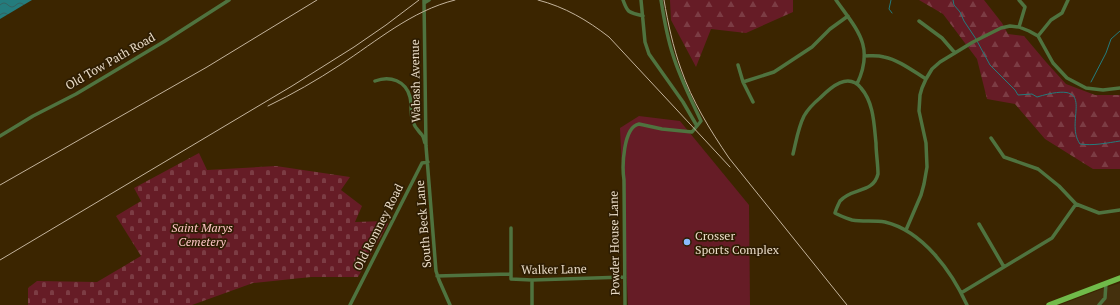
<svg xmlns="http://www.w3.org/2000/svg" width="1120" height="305" viewBox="0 0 1120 305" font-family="'PT Serif',serif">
  <defs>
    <pattern id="forest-firs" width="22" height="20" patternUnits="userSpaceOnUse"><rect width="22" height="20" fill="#661c26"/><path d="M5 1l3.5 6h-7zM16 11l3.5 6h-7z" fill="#7c3c44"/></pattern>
    <pattern id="cemetery-stones" width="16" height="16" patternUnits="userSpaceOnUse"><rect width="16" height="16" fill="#661c26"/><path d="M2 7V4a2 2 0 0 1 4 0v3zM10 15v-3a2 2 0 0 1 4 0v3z" fill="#7c3c44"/></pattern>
    <pattern id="water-waves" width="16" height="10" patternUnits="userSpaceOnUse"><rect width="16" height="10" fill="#247c7d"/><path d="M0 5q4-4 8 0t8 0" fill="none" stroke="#336260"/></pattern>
  </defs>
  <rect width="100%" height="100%" fill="#3b2500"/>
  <path fill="#44300d" d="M1120,283V305H1060L1102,289Z"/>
  <path fill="url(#forest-firs)" d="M670,0H793V12L746,33L711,29L696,67L671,20Z
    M919,0H984L1002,23L1008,34L1024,36L1046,62L1066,84L1095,95H1120V169H1093L1045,139L1015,104L987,99L977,59L943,14Z"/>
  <path fill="url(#cemetery-stones)" d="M199,153L207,170L276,166L350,177L341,190L362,206L355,222L385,221L388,224L358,277H311L253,283L192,305H28V288L37,281L97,282L141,256L116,216L141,201L134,188Z"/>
  <path fill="#661c26" d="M639,116L680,121L749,205L750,305H628L620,128Z"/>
  <path fill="url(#water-waves)" d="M0,0H32L0,19Z"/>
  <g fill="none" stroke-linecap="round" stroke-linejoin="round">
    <path stroke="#247c7d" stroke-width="1" d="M891,0L889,9L892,13
      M953,0L954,5L960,12L964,21L976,39
      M977,41L990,65L1015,90L1018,95L1032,94L1037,97C1101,78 1063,120 1080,144C1093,146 1107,143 1120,141
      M1091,82L1106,53L1111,39L1120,31"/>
    <path stroke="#4f733f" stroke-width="3.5" d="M424,0L426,146L436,271L439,280L450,305
      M623,0C628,14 629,12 643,16
      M661,0C664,19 667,37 673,55C680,78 691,99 701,121L697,126
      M836,0C857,30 875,46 857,84
      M1019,0L1025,7L1019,27
      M424,3L429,0
      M919,21L942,38L955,53
      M1038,36L1051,20L1062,13L1068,0
      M864,56C871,56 877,55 884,57C899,60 913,71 926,79
      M738,65L743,82L753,102
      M375,81C390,75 406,81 410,97C412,105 410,114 413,122C415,128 418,130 422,135C424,137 424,141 425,143
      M743,82L774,72L812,47L830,29L848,16
      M0,136L33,116L76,94L165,41L229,0
      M991,138L1004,157L1038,169L1059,186L1076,204L1099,213L1120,210
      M793,154C796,142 798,128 804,116C808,109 814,103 820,98C831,87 848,72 861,88C874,103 874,125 876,143C876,153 878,164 878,174C873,194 852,187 840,201C838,205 836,209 835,213C840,216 846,218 852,220C863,222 874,220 885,222C923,231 952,272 967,305
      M979,224L1004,267
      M511,228V279L532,280L625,277
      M906,230L921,195L924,184L927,167L926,143L919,111L920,95L922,88L926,79L932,69L940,62L973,42L1001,28L1010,26L1019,27L1029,31L1038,36L1053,63L1067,78L1086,88L1103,90L1120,88
      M437,276L511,274
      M961,293L1052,238L1076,204
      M350,305L422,163L428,162
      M532,305V280
      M625,305L624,180C622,167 623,127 639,124L662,129L692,132L697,126L683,102L649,54L645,42L641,0
      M1099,305L1105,298L1106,283"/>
    <path stroke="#70ba4a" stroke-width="5.5" d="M1049,305L1120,278"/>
    <path stroke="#c3b39b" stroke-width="1" d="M538,0C565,7 587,20 609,37L730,167
      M664,0C668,23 673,47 681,69C692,101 710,130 729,158L847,305
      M268,106C293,94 317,80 340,65C377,41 411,11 455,0
      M0,185L207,67L317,0
      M0,260L292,86L354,47L386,25L419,0"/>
  </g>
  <circle fill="#8abafc" stroke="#2e1d02" stroke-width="1.5" cx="687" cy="242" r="4"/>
  <g text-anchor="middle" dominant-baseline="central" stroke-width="3.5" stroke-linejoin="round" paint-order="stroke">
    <g font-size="12" fill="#e9dbc7" stroke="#2e1d02">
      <text transform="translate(110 61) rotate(-30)">Old Tow Path Road</text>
      <text transform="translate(415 81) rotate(-91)">Wabash Avenue</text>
      <text transform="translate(423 224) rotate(-95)">South Beck Lane</text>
      <text transform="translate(378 227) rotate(-63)">Old Romney Road</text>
      <text transform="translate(614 243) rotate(-91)">Powder House Lane</text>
      <text transform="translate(554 269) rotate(-1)">Walker Lane</text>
    </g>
    <g font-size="12" font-style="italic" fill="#fec5c6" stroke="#2e1d02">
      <text x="202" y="227">Saint Marys<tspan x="202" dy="14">Cemetery</tspan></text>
    </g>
    <g font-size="12" fill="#e9dbc7" stroke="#2e1d02" text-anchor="start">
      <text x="695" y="235">Crosser<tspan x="695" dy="14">Sports Complex</tspan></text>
    </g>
  </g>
</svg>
